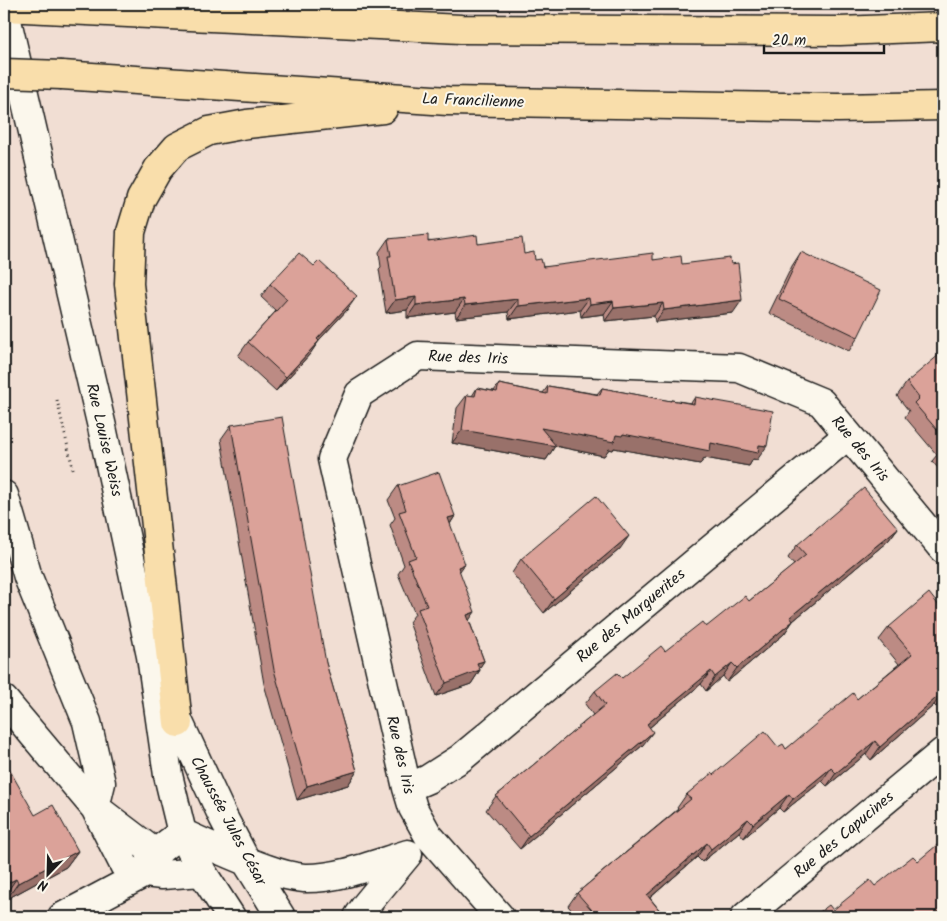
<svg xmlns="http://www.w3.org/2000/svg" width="947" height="921" viewBox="0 0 947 921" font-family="Kalam,sans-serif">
  <rect width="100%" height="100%" fill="#f1ded3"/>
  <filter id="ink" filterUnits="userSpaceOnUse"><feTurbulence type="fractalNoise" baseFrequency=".02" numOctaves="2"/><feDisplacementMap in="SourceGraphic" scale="10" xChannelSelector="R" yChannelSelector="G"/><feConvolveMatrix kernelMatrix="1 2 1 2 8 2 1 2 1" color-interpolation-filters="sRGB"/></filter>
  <g filter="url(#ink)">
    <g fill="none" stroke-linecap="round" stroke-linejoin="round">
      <g stroke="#1c1c1c" stroke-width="31">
        <path id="minor" d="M4,8L102,427L151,656L168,775L182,833L202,872L231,917
          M4,495L28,577L87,722L101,783L95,808
          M4,700L95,808L124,865L134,878
          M169,701L223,817L246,861L281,917
          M407,788L428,779L461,758L848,435
          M101,812L155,853
          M202,872L162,875L145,873C153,852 164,846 182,833C210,846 238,859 267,869C278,873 291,877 304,878C339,879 375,864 408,854L366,905L358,917
          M62,917L145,873
          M500,917L428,835L413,808L407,788L332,459L359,394L418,356L739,368L821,402L943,549
          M745,917L943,752"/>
      </g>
      <g stroke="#1c1c1c" stroke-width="31">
        <path id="highway" d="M4,7L461,29L840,31L943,27
          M62,75L448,101L838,108L943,106
          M178,723L129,284L131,232L141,199L158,169L177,147L209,131L247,124L383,109"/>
      </g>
      <path stroke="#1c1c1c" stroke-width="3" stroke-dasharray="1 4" stroke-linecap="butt" d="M57,400L73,469"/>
      <use href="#minor" stroke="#fbf7ec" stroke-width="28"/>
      <use href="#highway" stroke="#f9deab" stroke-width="28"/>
      <g stroke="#1c1c1c" stroke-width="31" stroke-linecap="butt">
        <path id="highway-bridge" d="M4,73L62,75"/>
      </g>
      <use href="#highway-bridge" stroke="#f9deab" stroke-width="28"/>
    </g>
    <path fill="#bc8b84" stroke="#1c1c1c" d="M388,239L478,244L524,254L535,260L543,267L653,260L682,264L733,313L655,322L654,316L605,321L604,314L581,317L580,310L509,319L508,312L456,318L455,312L407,318V310L386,313L379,269L381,267L379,252Z
      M801,252L858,337L849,351L769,313L792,266Z
      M270,284L347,310L319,340L310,354L276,391L238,356L248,342L276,311L261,297Z
      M943,357V474L932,461L937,455L905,417L909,411L897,396L907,382Z
      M499,384L543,393L548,386L597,394L602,388L670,401L671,400L691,403L695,397L757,460L753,459L749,466L705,458L700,464L614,448L613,450L609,449L604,456L555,446L546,460L452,443L457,408L467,395L472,396L477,388L494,391Z
      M231,425L326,663L357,771L348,785L297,800L264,684L221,439Z
      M398,486L455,516L450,524L459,572L469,620L484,661L479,668L480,670L471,684L436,696L409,622L415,614L398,574L404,565L390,525L395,518L388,500Z
      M898,528L888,541L793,621L784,634L727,682L723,676L706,691L701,684L649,728L643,745L520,849L486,810L496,796L593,715L585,704L595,691L622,678L749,601L794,565L788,558L797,545Z
      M620,549L544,613L512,573L521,559Z
      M943,611V701L936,707L934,705L871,760L866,754L827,786L822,781L783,812L779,808L744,838L739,832L702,862L697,857L650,898L665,917H578L568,906L577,893L678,809L677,808L686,795L713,775L778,747L786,749L857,699L899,664L879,640L889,627Z
      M35,815L78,851L66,867L7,899L5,895Z"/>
    <path fill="#99716b" stroke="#1c1c1c" d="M357,296L347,310L308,352L317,339Z
      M416,297L407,310L386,313L395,300Z
      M589,298L580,310L509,319L518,306Z
      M464,299L455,312L407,318L416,305Z
      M518,299L508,312L456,318L465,305Z
      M742,300L733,313L655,322L664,310Z
      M613,301L604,314L581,317L590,304Z
      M663,303L654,316L605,321L614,308Z
      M319,341L310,354L276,391L286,377Z
      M541,428L616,435L623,434L711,443L759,445L767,446L757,460L753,459L749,466L705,458L700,464L614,448L613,450L609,449L604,456L555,446L546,460L452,443L462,430Z
      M455,516L446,530L448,518Z
      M898,528L888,541L781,631L790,617Z
      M629,536L620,549L544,613L554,599Z
      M465,564L455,578L458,567Z
      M475,612L465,626L467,615Z
      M793,621L784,634L727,682L737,668Z
      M484,661L477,672L480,670L471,684L436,696L446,683L477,663Z
      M732,663L723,676L706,691L715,677Z
      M711,671L701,684L637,738L647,724Z
      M943,692L934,705L871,760L880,747Z
      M943,697V701L936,707Z
      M653,732L643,745L520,849L529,836Z
      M875,741L866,754L827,786L836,773Z
      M831,768L822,781L783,812L793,799Z
      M357,771L348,785L297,800L307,786Z
      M789,794L779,808L744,838L753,824Z
      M748,819L739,832L702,862L711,849Z
      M707,843L697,857L638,908L647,895Z
      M78,851L66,867L7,899L18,883Z
      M16,879L5,895H4V885Z"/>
    <path fill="#dba299" stroke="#1c1c1c" d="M428,235V242L477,235L478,244L522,238L524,254L534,252L535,260L541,259L543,267L653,253V260L681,256L682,264L730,258L731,264L738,263L742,300L664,310L663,303L614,308L613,301L590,304L589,298L518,306V299L465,305L464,299L416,305V297L395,300L388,256H391L388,239Z
      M801,252L881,290L858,337L779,299Z
      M299,253L314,266L319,261L357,296L317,339L319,341L286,377L248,342L287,299L270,284Z
      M940,354L943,357V437L914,403L919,398L907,382Z
      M499,384L547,394L548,386L600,395L602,388L671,401V400L694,404L695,397L773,411L767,446L759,445L758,453L711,443L710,451L623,434L622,436L616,435L614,442L541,428L556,446L462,430L467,395L475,396L477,388L497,392Z
      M282,417L326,663L357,771L307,786L274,670L231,425Z
      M439,472L455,516L448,518L465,564L458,567L475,612L467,615L484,661L477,663L480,670L446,683L418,609L427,606L408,560L416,557L399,512L406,510L398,486Z
      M864,488L898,528L790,617L793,621L737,668L732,663L715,677L711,671L647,724L653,732L529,836L496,796L605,705L595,691L617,673L622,678L661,646L665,651L702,622L706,627L745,596L749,601L806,555L797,545Z
      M596,496L629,536L554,599L521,559Z
      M929,593L943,611V692L880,747L875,741L836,773L831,768L793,799L789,794L753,824L748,819L711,849L707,843L647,895L665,917H598L577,893L691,799L686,795L712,773L713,775L765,731L778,747L783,744L786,749L853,693L857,699L912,654L889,627Z
      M4,760L35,815L53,805L78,851L18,883L16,879L4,885Z
      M943,840V913L939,917H813L829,905L833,910L870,880L875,886L913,856L918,861Z"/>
  </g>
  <g text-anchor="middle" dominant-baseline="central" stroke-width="4" stroke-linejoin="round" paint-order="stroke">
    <g font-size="16" fill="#1c1c1c" stroke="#fbf7ec">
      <text transform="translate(473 101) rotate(2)">La Francilienne</text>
      <text transform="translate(468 358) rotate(2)">Rue des Iris</text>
      <text transform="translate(104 440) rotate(77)">Rue Louise Weiss</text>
      <text transform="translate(860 449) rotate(50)">Rue des Iris</text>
      <text transform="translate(631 616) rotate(-40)">Rue des Marguerites</text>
      <text transform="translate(400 755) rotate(77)">Rue des Iris</text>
      <text transform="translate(228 821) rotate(62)">Chaussée Jules César</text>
      <text transform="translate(844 835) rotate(-40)">Rue des Capucines</text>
    </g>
  </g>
  <rect width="947" height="921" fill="none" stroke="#fbf7ec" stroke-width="20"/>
  <rect x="10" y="10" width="927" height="901" fill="none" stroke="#1c1c1c" stroke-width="2" filter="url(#ink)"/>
  <g transform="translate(48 874) rotate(203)" stroke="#fbf7ec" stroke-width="4" paint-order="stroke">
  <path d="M0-4L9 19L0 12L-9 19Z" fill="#1c1c1c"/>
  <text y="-8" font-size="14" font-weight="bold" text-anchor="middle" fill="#1c1c1c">N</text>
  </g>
  <path d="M764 45v8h120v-8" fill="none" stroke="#1c1c1c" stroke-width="2.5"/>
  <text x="772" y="45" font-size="15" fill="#1c1c1c" stroke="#fbf7ec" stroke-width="4" paint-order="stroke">20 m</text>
</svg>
